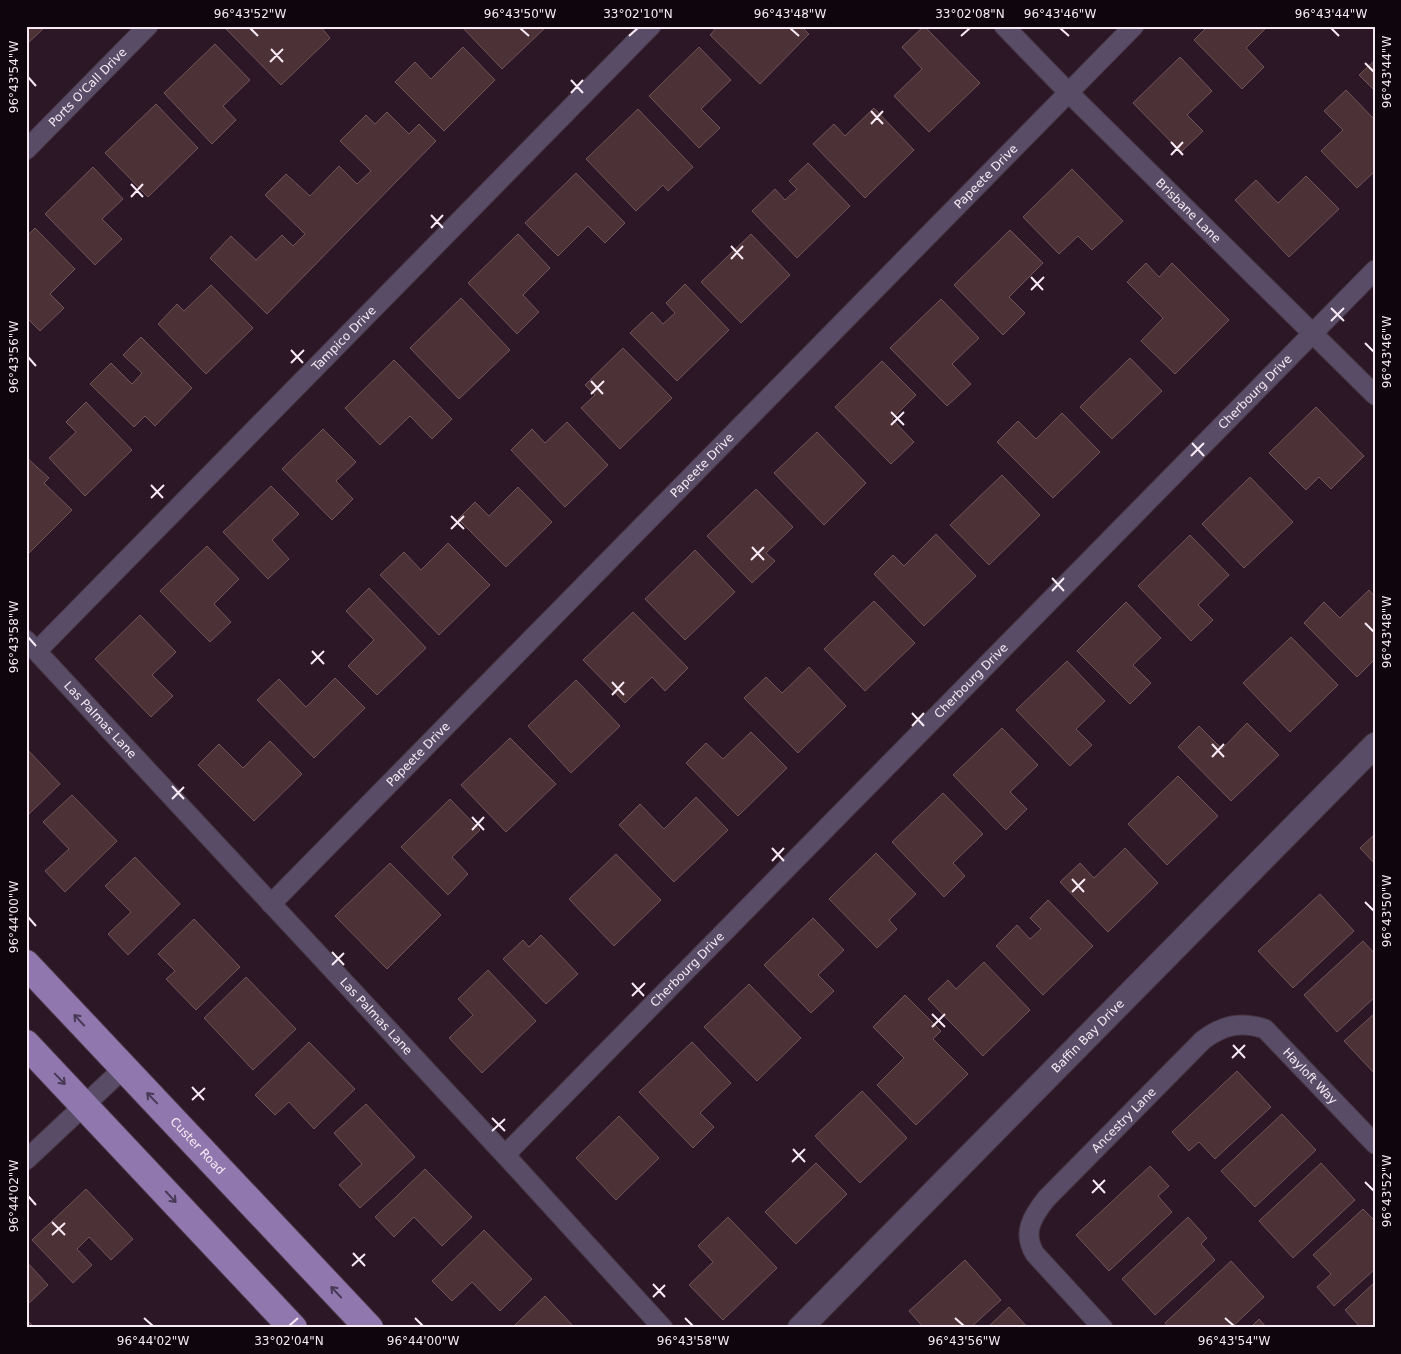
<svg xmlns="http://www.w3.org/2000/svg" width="1401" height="1354" viewBox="0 0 1401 1354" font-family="'DejaVu Sans',sans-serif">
  <rect width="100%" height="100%" fill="#2b1726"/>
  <path fill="#4c3136" stroke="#735459" d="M26,26H46L26,45Z
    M229,26H320L330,38L281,85L226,29Z
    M461,26H547L502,69Z
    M718,26H801L809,34L760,84L710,35Z
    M924,26L980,83L929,132L894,96L922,69L902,47Z
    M1208,26H1268L1246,48L1264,67L1242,89L1194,40Z
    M215,44L250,80L223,106L236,120L212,144L164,93Z
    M463,47L495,80L444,131L395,82L415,62L431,79Z
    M699,47L731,80L701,109L720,128L699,148L649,96Z
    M1180,57L1212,91L1187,115L1203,131L1181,152L1133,103Z
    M1375,60V91L1359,75Z
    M1346,90L1375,120V171L1357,188L1321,151L1343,130L1324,111Z
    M156,104L198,148L148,197L105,153Z
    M874,108L914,150L865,198L813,144L834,124L845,136Z
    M638,109L693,167L668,191L663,185L636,211L586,159Z
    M387,112L409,134L419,124L436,141L267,314L210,258L231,236L256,260L282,235L293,246L305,234L265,195L286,174L310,196L339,166L357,184L371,171L340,141L366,115L375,124Z
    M808,163L850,206L797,258L752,211L775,189L785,200L797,189L789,181Z
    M93,167L123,199L102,219L122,239L95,265L45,214Z
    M1072,169L1123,221L1092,250L1078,236L1059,254L1023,217Z
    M576,173L625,223L605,243L588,226L558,256L525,223Z
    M1306,176L1339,209L1289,257L1235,200L1256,180L1278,203Z
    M35,228L75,269L50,294L64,308L40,331L26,317V237Z
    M1010,230L1043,263L1009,297L1025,313L1003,335L954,285Z
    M518,234L550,268L523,295L539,312L517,334L468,283Z
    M751,234L790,275L741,323L701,282Z
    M1146,263L1159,277L1172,263L1229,320L1175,374L1141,341L1163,318L1127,282Z
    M685,284L729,330L677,381L630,333L652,312L663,324L675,313L666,303Z
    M211,285L253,328L206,374L158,324L177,304L184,311Z
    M461,298L510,350L459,399L410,348Z
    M941,299L979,338L952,364L971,384L947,406L890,348Z
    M141,337L192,388L155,426L145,416L134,427L90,384L111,363L132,384L142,373L123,355Z
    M623,348L672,398L620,449L581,408L595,395L585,385Z
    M1130,358L1162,391L1112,439L1080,407Z
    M394,360L452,419L432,439L410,416L380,445L345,408Z
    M882,361L916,395L892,419L914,442L891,464L835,407Z
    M86,402L132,450L85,496L49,458L76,432L66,422Z
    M1316,407L1364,456L1331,489L1319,477L1306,490L1269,453Z
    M1062,413L1100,452L1053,498L997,442L1018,421L1036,439Z
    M567,422L608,465L565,507L511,450L532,429L545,443Z
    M323,429L356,462L336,481L353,499L332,520L282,469Z
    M817,432L866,483L824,525L774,473Z
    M26,457L49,478L44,483L72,510L28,554L26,552V504L29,502L26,499Z
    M1002,475L1040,515L989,565L950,525Z
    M1250,477L1293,522L1244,568L1202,524Z
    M271,486L299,514L272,540L289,559L268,579L223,532Z
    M518,487L552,522L506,567L458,519L475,502L489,516Z
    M756,489L793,527L766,553L775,561L752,583L707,536Z
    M936,534L976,576L924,626L874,574L893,555L904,566Z
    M1190,535L1229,575L1198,605L1213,620L1191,641L1138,586Z
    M448,543L490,585L439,635L380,575L404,552L421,570Z
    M207,546L239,579L214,604L231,622L210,642L160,591Z
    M695,550L735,592L685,640L645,599Z
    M369,588L426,648L377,695L348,666L374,640L346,611Z
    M1369,590L1375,597V659L1357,677L1304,623L1324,602L1340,618Z
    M874,601L915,643L865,691L824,649Z
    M1126,602L1161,638L1133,665L1151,683L1130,704L1077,651Z
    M633,612L688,668L665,691L652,677L625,703L583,660Z
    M140,615L176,652L152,675L173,696L151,717L95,659Z
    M1291,637L1338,685L1290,732L1243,683Z
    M1067,661L1105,701L1076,729L1092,745L1070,766L1016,710Z
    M809,667L846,706L798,753L744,698L766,677L782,693Z
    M335,678L365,708L314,758L257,700L279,679L306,707Z
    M576,680L620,726L571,773L528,726Z
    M1247,723L1279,755L1231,801L1178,747L1199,726L1222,749Z
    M1002,728L1038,765L1010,792L1027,809L1006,830L953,775Z
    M751,732L787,768L738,816L686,763L706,743L723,759Z
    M510,738L556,784L506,832L461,785Z
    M270,741L302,774L254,821L198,765L219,744L243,768Z
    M26,748L60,784L26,817Z
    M1178,776L1218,816L1167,865L1128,824Z
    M943,793L983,834L953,863L965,876L944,897L892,842Z
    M72,795L117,841L65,892L45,871L69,849L43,822Z
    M696,797L728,830L674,882L619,825L640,804L664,829Z
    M450,799L480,830L452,857L468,874L448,895L401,847Z
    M1375,834V864L1360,848Z
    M1125,848L1158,883L1108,932L1060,882L1080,863L1094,878Z
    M876,853L916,894L889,920L897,929L877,948L829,899Z
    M616,854L661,900L614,946L569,899Z
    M135,857L180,904L128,955L108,934L131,912L105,886Z
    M390,863L441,915L387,969L335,916Z
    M1320,894L1354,931L1293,988L1258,951Z
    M1048,900L1093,946L1043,995L996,946L1017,925L1030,939L1041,929L1030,918Z
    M813,918L844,950L818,975L834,991L811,1013L764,965Z
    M194,919L240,967L196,1010L166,979L175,971L158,954Z
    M541,935L578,974L546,1004L503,959L523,940L529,947Z
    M1363,941L1375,954V997L1337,1032L1304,995Z
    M984,962L1030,1010L983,1056L928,999L948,980L956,989Z
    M488,970L536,1021L482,1073L449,1038L473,1015L458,999Z
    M246,977L296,1029L253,1070L204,1018Z
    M749,984L801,1038L757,1081L704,1027Z
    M905,995L941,1031L933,1039L968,1074L916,1125L877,1085L904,1058L873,1027Z
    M1375,1013V1074L1344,1041Z
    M309,1042L355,1089L314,1129L289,1102L275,1115L255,1095Z
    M692,1042L731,1083L700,1113L714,1127L693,1148L639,1092Z
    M1237,1071L1271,1107L1215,1159L1199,1142L1189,1151L1172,1132Z
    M862,1091L907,1138L860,1183L815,1136Z
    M366,1104L415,1157L360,1208L339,1185L362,1164L334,1133Z
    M1282,1114L1316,1150L1255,1207L1221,1171Z
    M619,1116L659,1158L616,1200L576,1158Z
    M816,1163L847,1194L796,1244L765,1212Z
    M1321,1163L1355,1200L1293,1258L1259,1221Z
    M1150,1166L1169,1186L1158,1196L1172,1212L1109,1271L1076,1235Z
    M425,1169L472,1217L442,1246L414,1217L394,1237L375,1217Z
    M86,1189L133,1239L111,1260L89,1237L77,1249L92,1265L73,1283L32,1240Z
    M1363,1209L1375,1221V1269L1334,1306L1317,1287L1331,1274L1313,1255Z
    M728,1217L777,1268L723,1320L689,1285L713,1262L698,1246Z
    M1188,1217L1207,1238L1201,1244L1215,1260L1155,1315L1122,1279Z
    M484,1230L532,1279L500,1311L472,1282L452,1301L432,1281Z
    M965,1260L1001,1300L970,1328H924L909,1311Z
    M26,1261L48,1285L26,1306Z
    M1231,1261L1264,1297L1231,1328H1169L1165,1323Z
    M1375,1282V1328H1361L1345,1310Z
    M545,1296L575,1328H512Z
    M1009,1307L1028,1328H987Z
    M26,1319L35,1328H26Z
    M1259,1319L1267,1328H1250Z"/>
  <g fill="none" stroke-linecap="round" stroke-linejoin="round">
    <g stroke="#483543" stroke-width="21">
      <g id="minor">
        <path id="s1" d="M1004,26L1069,93L1375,395"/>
        <path id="s2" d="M26,150L148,26"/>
        <path id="s3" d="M26,640L505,1155L663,1328"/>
        <path id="s4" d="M37,651L651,26"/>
        <path id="s5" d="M271,904L1134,26"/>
        <path id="s6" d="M505,1155L1375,270"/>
        <path d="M26,1160L124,1068"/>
        <path id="s7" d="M1103,1328L1035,1254C1022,1233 1032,1217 1046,1199L1203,1040C1223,1025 1241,1021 1265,1029L1375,1144"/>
      </g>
    </g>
    <g stroke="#483543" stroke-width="26">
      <g id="tertiary">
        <path id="s8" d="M800,1328L1375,745"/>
      </g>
    </g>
    <g stroke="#483543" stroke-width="30">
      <g id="primary">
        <path id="s9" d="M26,964L369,1328"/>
        <path d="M26,1044L293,1328"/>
      </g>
    </g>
    <use href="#minor" stroke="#584c66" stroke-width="19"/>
    <use href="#tertiary" stroke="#584c66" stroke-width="24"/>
    <use href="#primary" stroke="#9078ae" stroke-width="28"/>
  </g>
  <defs><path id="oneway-shaft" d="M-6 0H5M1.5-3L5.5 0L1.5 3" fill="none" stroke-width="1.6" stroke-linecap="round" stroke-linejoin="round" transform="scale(1.25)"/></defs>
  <g stroke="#483955">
    <use href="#oneway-shaft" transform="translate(79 1020) rotate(-133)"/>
    <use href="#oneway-shaft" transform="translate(60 1079) rotate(46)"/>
    <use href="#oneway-shaft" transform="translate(152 1098) rotate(-134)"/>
    <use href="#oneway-shaft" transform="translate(171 1197) rotate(47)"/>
    <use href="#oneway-shaft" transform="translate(336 1292) rotate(-133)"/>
  </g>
  <path fill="none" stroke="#f8eaf4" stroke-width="2" d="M250,28L258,36M520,28L529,36M790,28L799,36M1060,28L1069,36M1331,28L1339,36M629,36L638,28M961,36L970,28M271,49L283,62M270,62L283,49M1365,63L1374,72M28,77L36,86M571,80L583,93M571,93L583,80M871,111L883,124M871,124L883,111M1171,142L1183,155M1171,155L1183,142M131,184L143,197M131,197L143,184M431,215L443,228M431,228L443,215M731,246L743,259M731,259L743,246M1031,277L1043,290M1031,290L1044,277M1331,308L1344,321M1331,321L1344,308M1365,343L1374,352M291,350L303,363M28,357L36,366M291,363L304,350M591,381L603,394M591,394L604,381M891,412L904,425M891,425L904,412M1192,443L1204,456M1191,456L1204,443M151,485L163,498M151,498L164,485M451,516L464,529M451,529L464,516M752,547L764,560M751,560L764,547M1052,578L1064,591M1052,591L1064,578M1365,623L1374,632M28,637L36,646M312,651L324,664M311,664L324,651M612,682L624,695M612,695L624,682M912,713L924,726M912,726L924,713M1212,744L1224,757M1212,757L1224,744M172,786L184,799M172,799L184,787M472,817L484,830M472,830L484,817M772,848L784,861M772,861L784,848M1072,879L1084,892M1072,892L1085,879M1365,902L1374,911M28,917L36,926M332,952L344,965M332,965L344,953M632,983L644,996M632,996L645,983M932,1014L945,1027M932,1027L945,1014M1233,1045L1245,1058M1232,1058L1245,1045M192,1087L204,1100M192,1100L205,1088M492,1118L505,1131M492,1131L505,1119M793,1149L805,1162M792,1162L805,1149M1093,1180L1105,1193M1365,1182L1374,1191M1092,1193L1105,1180M28,1196L36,1205M52,1222L65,1235M52,1235L65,1223M353,1253L365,1266M352,1266L365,1254M653,1284L665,1297M653,1297L665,1285M144,1318L153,1326M415,1318L423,1326M685,1318L693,1326M955,1318L964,1326M1225,1318L1234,1326M289,1326L298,1318"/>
  <g text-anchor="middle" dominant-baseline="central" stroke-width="4.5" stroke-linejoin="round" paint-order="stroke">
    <g font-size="12" fill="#f8eaf4" stroke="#0e060c">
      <text stroke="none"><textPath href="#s2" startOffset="88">Ports O'Call Drive</textPath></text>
      <text stroke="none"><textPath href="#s5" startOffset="1020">Papeete Drive</textPath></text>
      <text stroke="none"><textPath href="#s1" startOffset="261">Brisbane Lane</textPath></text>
      <text stroke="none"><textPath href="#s4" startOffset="438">Tampico Drive</textPath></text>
      <text stroke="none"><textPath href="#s6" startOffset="1070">Cherbourg Drive</textPath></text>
      <text stroke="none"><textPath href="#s5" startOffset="615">Papeete Drive</textPath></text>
      <text stroke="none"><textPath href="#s6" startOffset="665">Cherbourg Drive</textPath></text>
      <text stroke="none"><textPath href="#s3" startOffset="109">Las Palmas Lane</textPath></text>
      <text stroke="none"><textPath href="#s5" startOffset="210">Papeete Drive</textPath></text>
      <text stroke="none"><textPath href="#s6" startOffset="260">Cherbourg Drive</textPath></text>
      <text stroke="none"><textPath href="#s3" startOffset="514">Las Palmas Lane</textPath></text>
      <text stroke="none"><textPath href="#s8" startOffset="410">Baffin Bay Drive</textPath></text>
      <text stroke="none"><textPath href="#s7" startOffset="516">Hayloft Way</textPath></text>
      <text stroke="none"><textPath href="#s7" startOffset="272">Ancestry Lane</textPath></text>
      <text stroke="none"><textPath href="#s9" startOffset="250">Custer Road</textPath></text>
    </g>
  </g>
  <rect width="1401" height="1354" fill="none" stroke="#0e060c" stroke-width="55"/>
  <rect x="28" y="28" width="1346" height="1298" fill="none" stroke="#f8eaf4" stroke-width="2"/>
  <g font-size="12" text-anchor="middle" fill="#f8eaf4">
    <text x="250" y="18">96°43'52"W</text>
    <text x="520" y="18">96°43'50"W</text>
    <text x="638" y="18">33°02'10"N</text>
    <text x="790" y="18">96°43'48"W</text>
    <text x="970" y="18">33°02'08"N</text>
    <text x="1060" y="18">96°43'46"W</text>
    <text x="1331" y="18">96°43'44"W</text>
    <text transform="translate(1387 72) rotate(-90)" y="4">96°43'44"W</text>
    <text transform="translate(14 77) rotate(-90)" y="4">96°43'54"W</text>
    <text transform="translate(1387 352) rotate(-90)" y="4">96°43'46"W</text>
    <text transform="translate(14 357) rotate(-90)" y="4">96°43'56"W</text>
    <text transform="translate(1387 632) rotate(-90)" y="4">96°43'48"W</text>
    <text transform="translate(14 637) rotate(-90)" y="4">96°43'58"W</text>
    <text transform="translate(1387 911) rotate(-90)" y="4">96°43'50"W</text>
    <text transform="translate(14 917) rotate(-90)" y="4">96°44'00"W</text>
    <text transform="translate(1387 1191) rotate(-90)" y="4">96°43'52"W</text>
    <text transform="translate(14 1196) rotate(-90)" y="4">96°44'02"W</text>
    <text x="153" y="1345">96°44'02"W</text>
    <text x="289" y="1345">33°02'04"N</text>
    <text x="423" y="1345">96°44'00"W</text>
    <text x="693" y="1345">96°43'58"W</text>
    <text x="964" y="1345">96°43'56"W</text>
    <text x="1234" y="1345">96°43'54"W</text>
  </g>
</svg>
